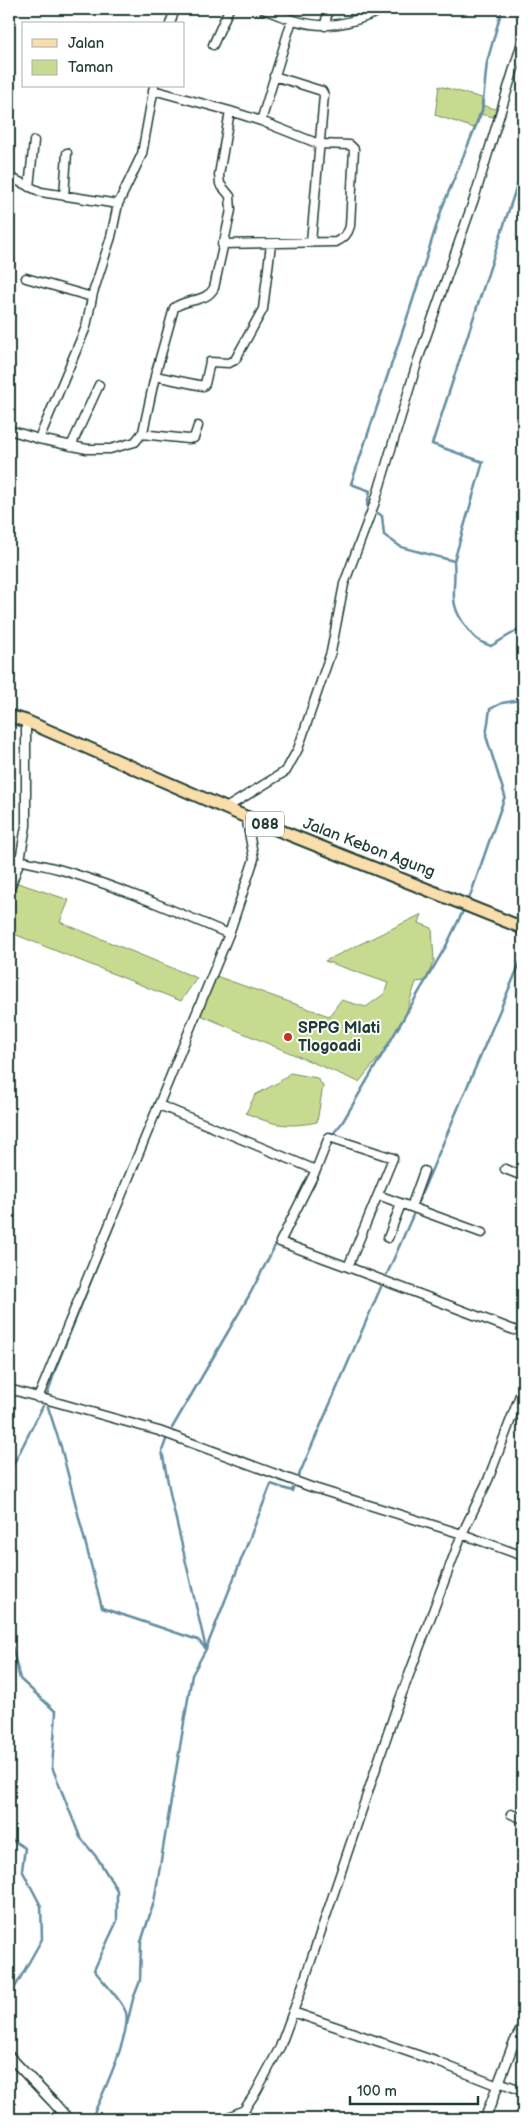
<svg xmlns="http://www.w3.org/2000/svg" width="532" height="2128" viewBox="0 0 532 2128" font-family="'Balsamiq Sans',sans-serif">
  <rect width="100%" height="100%" fill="#fff"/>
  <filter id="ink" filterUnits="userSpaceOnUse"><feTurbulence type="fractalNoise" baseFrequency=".02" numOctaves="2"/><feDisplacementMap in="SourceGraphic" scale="10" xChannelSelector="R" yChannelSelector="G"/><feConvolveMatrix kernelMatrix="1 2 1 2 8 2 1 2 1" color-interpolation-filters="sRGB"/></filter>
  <g filter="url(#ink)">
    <path fill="#c7db90" stroke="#738c62" d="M439,86L482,98L481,105L496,109L494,117L479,114L474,128L435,115Z
      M9,880L69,900L60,922L197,978L181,1001L9,932Z
      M422,914L419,923L432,928L434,961L425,981L416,982L404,1019L388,1046L359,1082L198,1014L216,976L329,1016L341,1000L366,1007L384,994L388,983L325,961Z
      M290,1073L317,1078L323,1086L317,1122C288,1128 272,1125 246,1113L255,1095L279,1082Z"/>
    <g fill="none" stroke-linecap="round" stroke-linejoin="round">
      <path stroke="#628da2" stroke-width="2.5" d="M367,505L370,491L351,484L409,312L442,208L482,111L487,62L502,9
        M378,513L382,516L384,535L401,547L454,561C457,591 446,601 467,628C474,638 479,642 491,646L523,627
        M454,561L483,462L432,444L523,167
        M468,902L505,796L486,736L490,709L502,703L520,700L523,695
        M332,1135L342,1123L446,946L464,909
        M418,1202L523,956
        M387,1274L413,1215
        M46,1398L57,1365L115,1222
        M48,1407L61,1447L102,1608L198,1640L206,1649L271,1484L292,1491L293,1488
        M172,1428L250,1294L277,1242
        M9,1473L43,1406
        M299,1475L381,1287
        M9,1634L20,1679L56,1712L52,1767L80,1837L98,1859L117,1890V1921L94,1970C104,1983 118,1996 125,2010C134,2026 103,2094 94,2113L96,2118L83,2119
        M9,1838L25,1848L22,1870L41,1906L42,1939L9,1998
        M127,2024L133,1999L140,1981L141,1942L154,1902L192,1675L206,1649L171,1498L162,1451L167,1437"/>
      <g stroke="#1f3d34" stroke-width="11">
        <path id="minor" d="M263,9C314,30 334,31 385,9
          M170,24L175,9
          M325,26L328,9
          M213,45L229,9
          M274,76L322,91L324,95L311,242
          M261,121L292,20
          M9,177L41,192L118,204
          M29,187L34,141
          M64,196L67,153
          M222,244L336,242C344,238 348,234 350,226L354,149L350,145L319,144L261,121L230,111
          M26,278L92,297
          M155,376L203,386L205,384L210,362L229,363L235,360L263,309L271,244
          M9,430L39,439L87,449H110L135,442L143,432L155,376L174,308C186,298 206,303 214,288L231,210L230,196L220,184L219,175L230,111L153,90
          M141,434L188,439L194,438L198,426
          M39,439L86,327L93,293L111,237L118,204L142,154L154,87
          M71,446L99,385
          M226,808L286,771L298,749L331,652L344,584L375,502L418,360L474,199L523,39
          M9,857C27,863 46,865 65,871C121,888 175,911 229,934
          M9,891L20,860L26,826V721
          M9,937L10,940L9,955
          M159,1105L316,1170
          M329,1137L393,1158L348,1267L280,1242L316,1170Z
          M505,1169L523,1176
          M378,1195L482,1233
          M411,1207L424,1171
          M388,1238L401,1204
          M348,1267L514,1330
          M9,1389L159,1431L311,1487L462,1534L523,1556
          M38,1398L229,934L254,859L246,817
          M511,1814L523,1819
          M293,2012L435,2061L498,2086
          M499,2082L523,2091
          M523,2113V2111
          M224,2119L244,2110L256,2092L280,2047L300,1993L395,1712L462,1534L488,1480L523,1387"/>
      </g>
      <g stroke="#1f3d34" stroke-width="12">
        <path id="tertiary" d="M9,2056L53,2102L68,2119
          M485,2119L513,2045L523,2026"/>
      </g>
      <g stroke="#1f3d34" stroke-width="15">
        <path id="primary" d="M9,716L26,721L246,817L523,928"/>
      </g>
      <use href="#minor" stroke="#fff" stroke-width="8"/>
      <use href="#tertiary" stroke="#fff" stroke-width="9"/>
      <use href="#primary" stroke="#f9ddab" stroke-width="11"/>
    </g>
  </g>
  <circle fill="#c8321e" stroke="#fff" stroke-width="2" cx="288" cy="1037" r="5"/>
  <g text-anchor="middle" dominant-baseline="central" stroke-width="4" stroke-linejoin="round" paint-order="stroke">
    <rect fill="#fff" stroke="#627771" stroke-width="1" x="246" y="811.5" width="38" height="25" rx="4"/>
    <g font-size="15" font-weight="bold" fill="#1f3d34">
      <text x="265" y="824">088</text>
    </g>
    <g font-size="16" fill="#1f3d34" stroke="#fff">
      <text transform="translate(369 848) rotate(21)">Jalan Kebon Agung</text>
    </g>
    <g font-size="16" font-weight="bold" fill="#1f3d34" stroke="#fff" text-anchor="start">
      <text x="298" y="1028">SPPG Mlati<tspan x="298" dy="18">Tlogoadi</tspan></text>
    </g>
  </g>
  <rect width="532" height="2128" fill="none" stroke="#fff" stroke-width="30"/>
  <rect x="15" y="15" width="502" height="2098" fill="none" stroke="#1f3d34" stroke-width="2" filter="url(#ink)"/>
  <rect x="22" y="22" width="162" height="65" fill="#ffffff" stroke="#a5b1ae"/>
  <rect x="32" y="39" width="25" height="8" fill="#f9ddab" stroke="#a5b1ae"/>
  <text x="68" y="48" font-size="15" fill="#1f3d34">Jalan</text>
  <rect x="32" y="60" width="25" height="15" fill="#c7db90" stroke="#a5b1ae"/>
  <text x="68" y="72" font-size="15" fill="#1f3d34">Taman</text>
  <path d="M350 2096v8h128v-8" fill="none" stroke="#1f3d34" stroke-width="2.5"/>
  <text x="357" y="2096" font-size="15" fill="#1f3d34" stroke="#ffffff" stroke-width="4" paint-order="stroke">100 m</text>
</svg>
